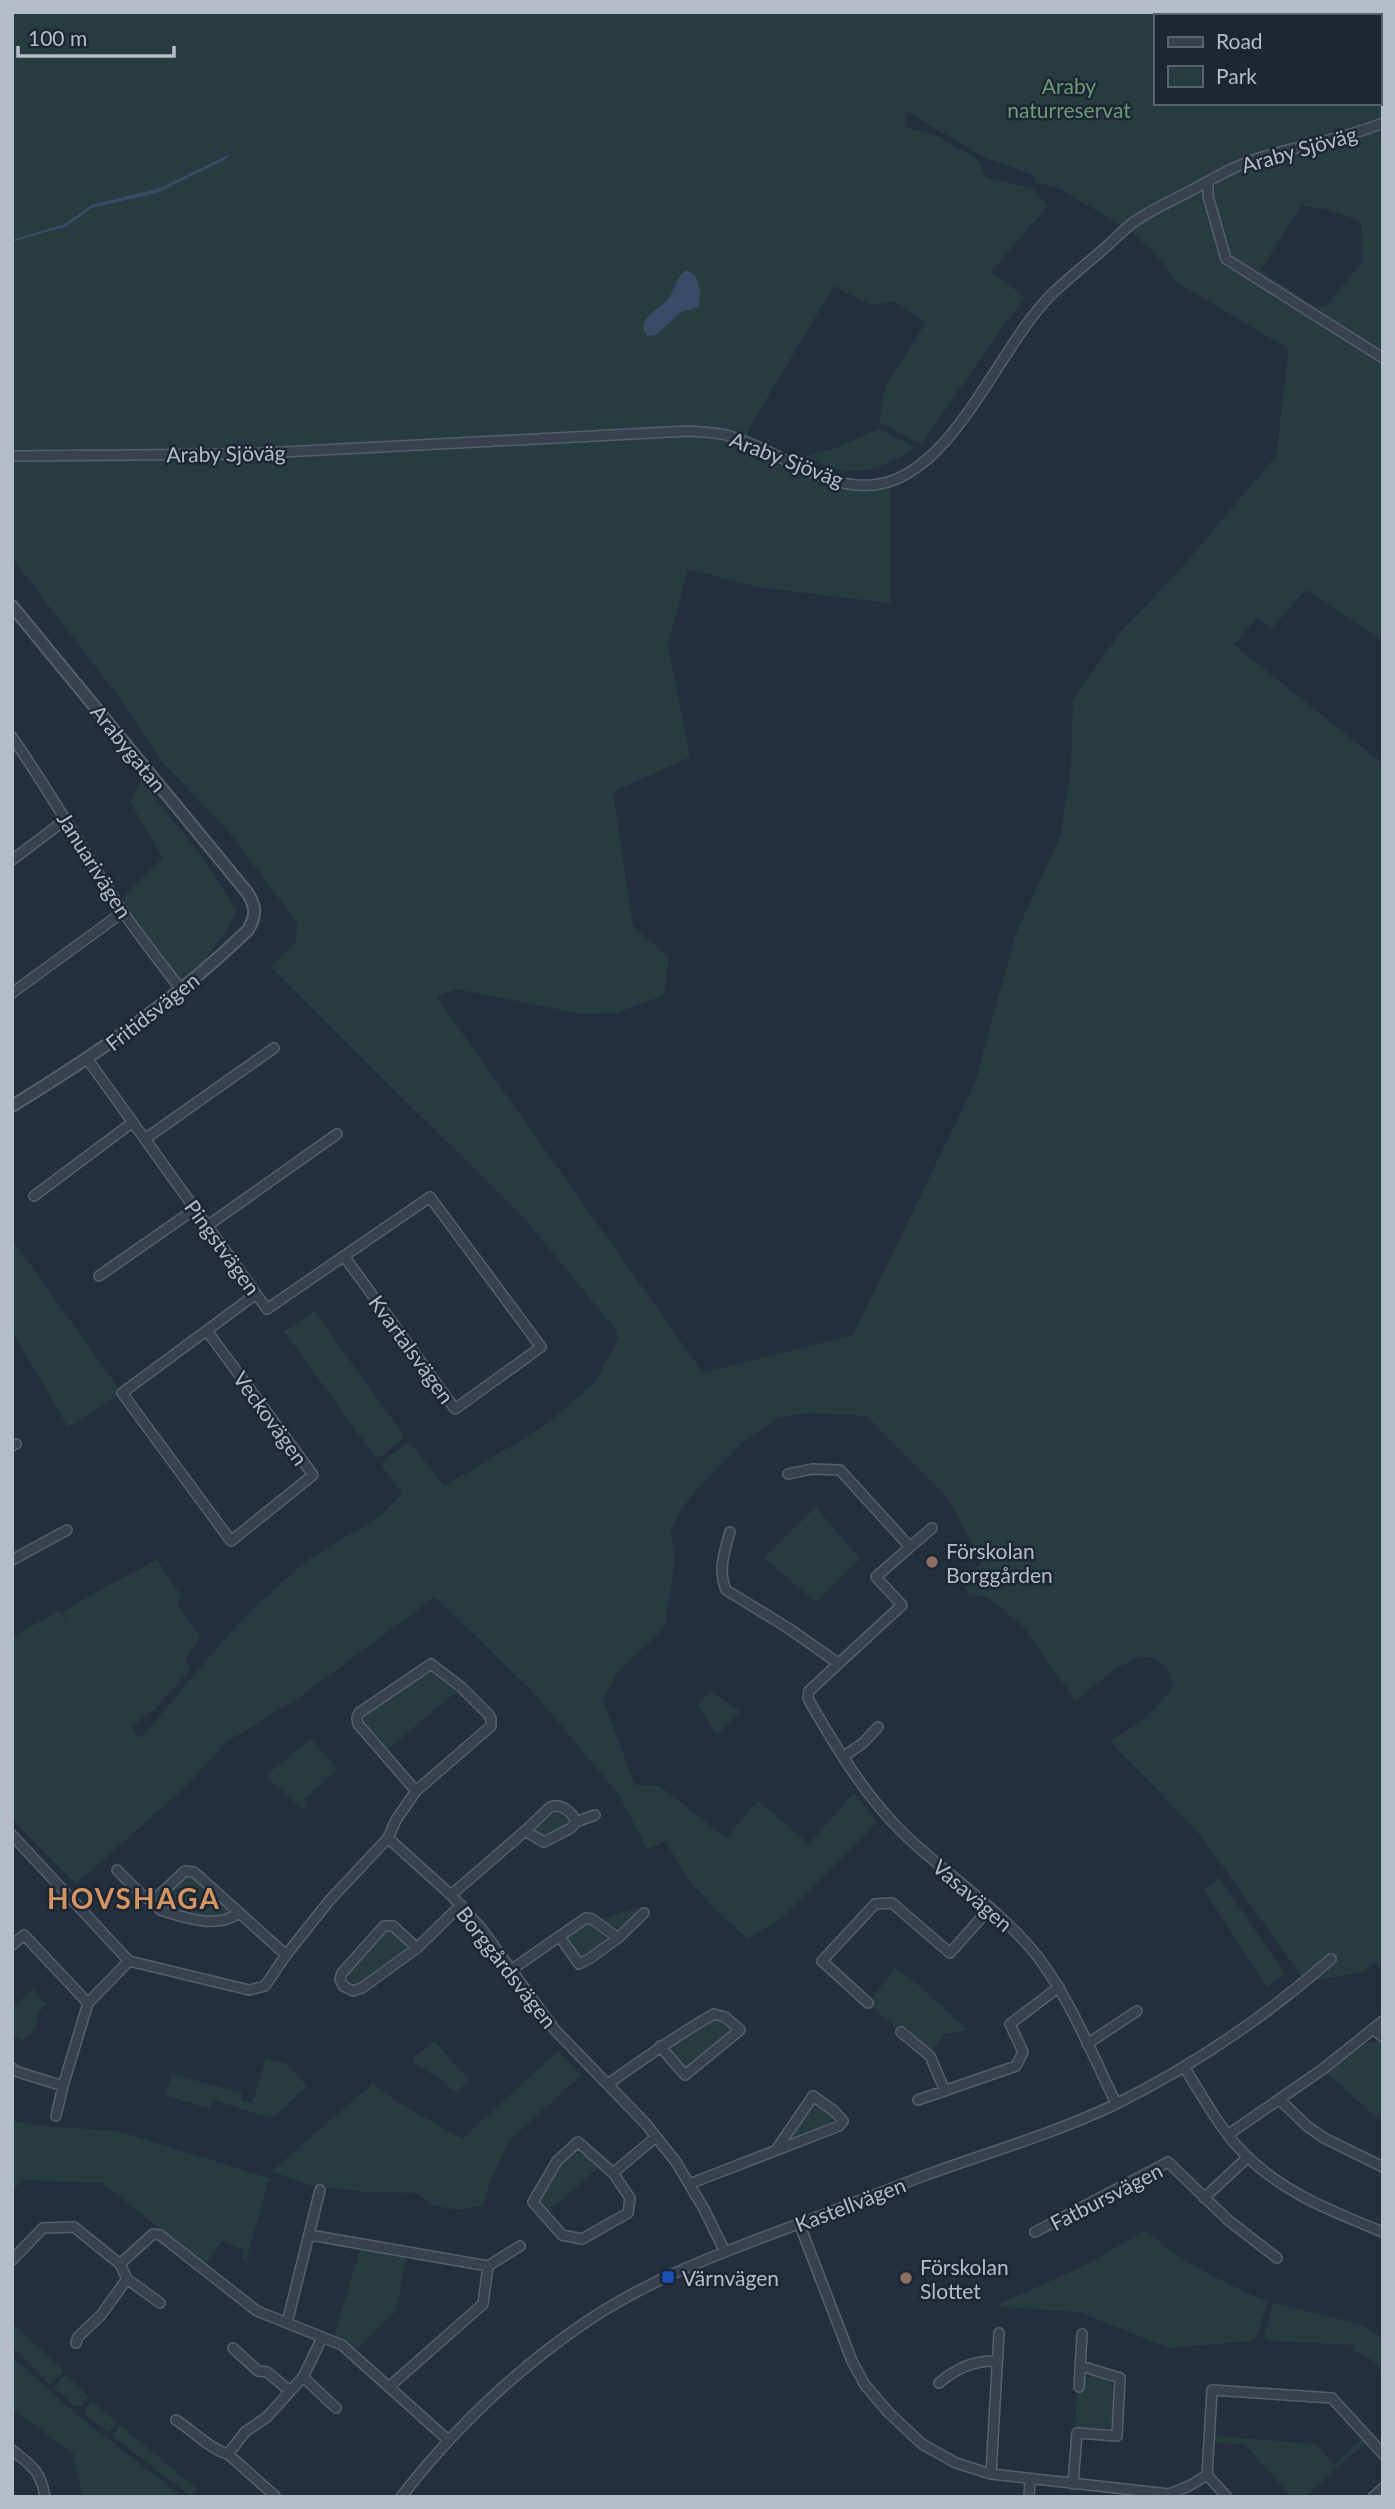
<svg xmlns="http://www.w3.org/2000/svg" width="1395" height="2509" viewBox="0 0 1395 2509" font-family="Lato,sans-serif">
  <rect width="100%" height="100%" fill="#242f3e"/>
  <path fill="#263c3f" fill-rule="evenodd" d="M12,12H1383V117L1373,122L1383,141V641L1306,590L1272,628L1257,618L1234,645L1383,764V1971L1374,1963L1363,1972L1306,1982L1201,1836L1110,1741C1135,1728 1156,1710 1173,1687L1168,1668C1162,1664 1155,1658 1148,1657C1124,1656 1094,1687 1076,1701L1024,1628L988,1597L967,1595L964,1578L982,1563L949,1500L867,1416L807,1413L778,1418L744,1441L697,1489L681,1510L671,1530L675,1557L665,1627L617,1673L603,1700L635,1785L660,1786L726,1838L758,1800L809,1844L854,1793L877,1822L786,1915L747,1939L713,1907L689,1880L665,1841L647,1849L619,1795L532,1691L435,1597L297,1699L228,1741L183,1789L76,1884L18,1825L12,1816V1638L59,1610L68,1625L63,1612L98,1591L157,1560L182,1597L177,1602L179,1607L200,1637L186,1658L190,1670L155,1709L131,1727L138,1738L145,1733L228,1635L257,1605L306,1561L382,1515L402,1494L382,1466L384,1459L409,1442L445,1486L543,1427L595,1382L618,1339L616,1330L524,1218L270,967L296,942L297,922L228,831L162,762L128,709L12,558ZM1155,16H1379V103H1155ZM906,111L982,156L1035,176V182L1060,189L1126,228L1151,249L1178,283L1289,349L1276,456L1183,566L1119,634L1073,700L1071,766L1061,835L1016,933L975,1083L853,1335L703,1373L436,996L456,989L582,1014L616,1013L664,995L669,957L633,926L613,792L690,757L668,645L688,569L762,588L891,603V486C878,489 865,491 852,490C816,486 775,462 743,447L751,425L834,286L871,305L892,301L926,322L887,384L883,396L879,422L921,445L1000,330L1026,298L991,272L1048,206L1032,188L986,178L979,160L937,136L905,127ZM1301,206L1325,209L1361,221L1363,261L1326,306L1315,307L1261,270Z
    M879,429L915,447C908,454 902,457 892,461C855,478 841,472 804,457L836,448Z
    M141,780L200,854L237,911L224,934L182,991L123,912L126,893L163,858L130,802Z
    M12,1239L122,1393L68,1427L12,1331Z
    M314,1311L405,1437L380,1457H375L284,1331Z
    M816,1507L860,1559L816,1602L764,1558Z
    M430,1671L456,1692L388,1749L366,1725L364,1715Z
    M710,1691L740,1712L716,1736L698,1704Z
    M311,1739L338,1769L303,1800L307,1805L303,1810L267,1777L269,1773Z
    M553,1810L563,1813L569,1822L566,1826L545,1838L534,1832L535,1828Z
    M186,1876L193,1877L227,1907V1913C213,1926 181,1911 164,1907L161,1899Z
    M1219,1877L1285,1974L1267,1987L1204,1890Z
    M640,1907L626,1927L620,1929L600,1920Z
    M588,1923L604,1935C607,1946 592,1951 584,1957L576,1953L567,1938L583,1925Z
    M388,1930L393,1932L406,1944V1950L358,1985L349,1983L347,1975L385,1931Z
    M895,1968L922,1988L968,2030L944,2034L932,2051L906,2028L901,2032L868,2003Z
    M33,1989L46,2004L37,2015L36,2028L23,2040L12,2035V2008Z
    M715,2019L729,2024L731,2028L730,2033L687,2067L681,2065L670,2051L671,2043Z
    M435,2042L469,2080L458,2091H452L447,2084L414,2063L413,2058Z
    M1377,2042L1383,2046V2113L1377,2118L1327,2073L1366,2043Z
    M558,2051L581,2075L508,2142L489,2184L483,2206L456,2210L433,2205L417,2193L368,2192L312,2186L272,2171L373,2083L394,2100L462,2139Z
    M266,2059L285,2063L307,2086L275,2116L268,2117L213,2100L210,2109L165,2095L172,2074L242,2093L241,2100L252,2103Z
    M815,2105L832,2117L831,2123L791,2137L790,2134L811,2106Z
    M12,2121L44,2126L118,2131L269,2178L246,2261L242,2258L244,2250L223,2241L205,2264L102,2183L23,2180L12,2191Z
    M572,2151L583,2155L598,2168L549,2211L541,2202V2196L563,2161Z
    M1145,2230C1181,2262 1224,2283 1268,2302L1257,2335L1251,2341L1169,2348L1079,2312L1001,2307L999,2304L1086,2265Z
    M360,2249L406,2258L396,2311L358,2348L335,2334Z
    M1273,2303L1363,2325L1383,2339V2372L1372,2360L1354,2350L1355,2345L1272,2341L1264,2337Z
    M12,2323L64,2371L50,2384L12,2347Z
    M12,2356L77,2415L183,2497H83L73,2453L12,2409Z
    M65,2374L89,2397L80,2406H75L54,2388Z
    M1093,2374C1121,2381 1114,2398 1114,2422L1104,2431L1075,2428L1077,2391L1085,2385L1084,2380Z
    M92,2401L117,2423L109,2432L86,2415L85,2408Z
    M120,2425L198,2490L190,2496L115,2438L113,2434Z
    M1215,2436L1316,2444L1334,2464L1362,2439L1365,2443L1305,2497H1292L1244,2444L1215,2443Z"/>
  <path fill="#394c67" d="M230,154L226,159L157,193L92,208L67,226L12,242V240L65,224L91,205L160,188Z
    M686,270L695,275L700,290L699,307L681,312L656,335L647,336L643,328C646,312 659,310 668,299C676,289 675,278 686,270Z"/>
  <g fill="none" stroke-linecap="round" stroke-linejoin="round">
    <g stroke="#565f6c" stroke-width="12">
      <path id="minor" d="M1208,182V196L1226,259L1383,358
        M12,456L246,454L689,431C701,432 714,432 726,435C777,448 825,494 880,484C956,470 1000,343 1054,292C1071,276 1089,262 1106,247C1115,239 1124,229 1134,222C1152,209 1174,200 1194,189C1214,178 1234,166 1256,159C1298,145 1342,140 1383,123
        M12,737C51,793 84,852 121,909C140,937 161,963 182,991
        M12,860L65,820
        M12,993L123,912
        M88,1060L267,1309L430,1197L541,1347L455,1409L344,1256
        M145,1139L274,1048
        M34,1196L133,1122
        M207,1226L337,1134
        M99,1276L195,1209
        M207,1331L313,1475L231,1541L122,1393L256,1294
        M12,1446L16,1444
        M788,1474L812,1469L840,1470L910,1547L876,1577L902,1605L809,1691L808,1698L811,1704C837,1749 866,1797 904,1834C948,1876 1000,1909 1038,1957C1071,2001 1092,2054 1116,2103
        M730,1532C724,1552 718,1571 726,1590L788,1628L838,1663
        M910,1547L932,1528
        M12,1560L67,1530
        M843,1757L863,1743L878,1727
        M576,1822L595,1815
        M12,1835L129,1961
        M388,1838L451,1895L481,1928L555,2030L646,2124L676,2162L704,2209L724,2250
        M117,1870L144,1897L154,1902
        M451,1895L525,1831L544,1842L571,1828L576,1822C572,1811 560,1803 550,1807L525,1831
        M238,1913C217,1930 183,1917 160,1910L154,1900L185,1871L194,1872L286,1955
        M618,1938L644,1913
        M12,1945L24,1935L88,2003
        M417,1948L393,1926H384L342,1973L340,1979L343,1986L353,1991L362,1988L417,1948L461,1905
        M129,1961L249,1990L265,1986L286,1955L329,1901L388,1838L396,1820L416,1791L491,1726V1719L489,1715L461,1687L431,1664L359,1713L357,1718L358,1724L416,1791
        M511,1970L586,1918L592,1919L618,1938L589,1959L579,1964L560,1937
        M868,2003L822,1961L875,1904L892,1903L950,1953L990,1908
        M1374,2030L1383,2037
        M901,2032L930,2056L945,2091
        M1087,2044L1137,2011
        M1184,2067C1201,2093 1218,2126 1239,2148C1278,2191 1331,2211 1383,2232
        M12,2068L15,2071L63,2086
        M608,2084C643,2059 677,2035 714,2014L725,2017L740,2030L685,2075L660,2046
        M918,2100L1016,2066L1023,2052L1010,2024L1059,1987
        M1280,2100L1307,2126L1324,2138L1383,2167
        M56,2116L63,2086L88,2003L129,1961
        M1229,2134L1323,2069L1383,2021
        M613,2173L578,2142L557,2161L533,2202L562,2235L582,2239L628,2213L630,2198L613,2173L656,2137
        M689,2184L839,2126L843,2121L834,2111L813,2096L776,2150
        M1204,2198L1248,2157
        M799,2223L852,2361L865,2385L889,2413L922,2444L956,2463L991,2474L1169,2494L1189,2486L1207,2475
        M1035,2232L1168,2162L1228,2220L1277,2258
        M310,2235L488,2266L483,2304L390,2386
        M12,2260L43,2228L74,2227L120,2264
        M488,2266L520,2246
        M127,2279L160,2303
        M287,2323L320,2190
        M76,2343L78,2337L101,2315L127,2279L120,2264L153,2234L160,2235L257,2311L342,2345L448,2440
        M233,2348L258,2371L267,2372L290,2391
        M303,2377L336,2408
        M939,2383C956,2368 974,2360 997,2361
        M1079,2387L1082,2334
        M176,2420C191,2429 212,2451 228,2454L245,2432L267,2417L303,2377L322,2338
        M12,2450C32,2466 41,2471 45,2497
        M228,2454L275,2496
        M991,2474L999,2333
        M1073,2484L1077,2433L1117,2436L1120,2378L1081,2366
        M401,2497C453,2430 513,2372 583,2324C650,2278 726,2251 801,2223C844,2207 886,2190 929,2174C990,2152 1055,2133 1114,2105C1193,2066 1265,2017 1331,1959
        M1029,2497L1030,2480
        M1227,2497L1207,2475L1212,2390L1332,2398L1383,2454
        M1373,2497L1383,2488"/>
    </g>
    <g stroke="#565f6c" stroke-width="14">
      <path id="tertiary" d="M12,606L246,891C256,905 257,915 248,930C177,999 97,1054 12,1106"/>
    </g>
    <use href="#minor" stroke="#38414e" stroke-width="9"/>
    <use href="#tertiary" stroke="#38414e" stroke-width="10"/>
  </g>
  <g fill="#8d6e63" stroke="#1d2633" stroke-width="2.5">
    <circle cx="932" cy="1562" r="7"/>
    <circle cx="906" cy="2278" r="7"/>
  </g>
  <rect fill="#1a4fb4" stroke="#1d2633" stroke-width="2.5" x="661" y="2270" width="14" height="14" rx="3.5"/>
  <g text-anchor="middle" dominant-baseline="central" stroke-width="5" stroke-linejoin="round" paint-order="stroke">
    <g font-size="21" fill="#6b9a76" stroke="#1d2633">
      <text x="1069" y="85">Araby<tspan x="1069" dy="24">naturreservat</tspan></text>
    </g>
    <g font-size="21" fill="#b4bcc9" stroke="#1d2633">
      <text transform="translate(1299 149) rotate(-16)">Araby Sjöväg</text>
      <text transform="translate(226 453) rotate(-1)">Araby Sjöväg</text>
      <text transform="translate(787 459) rotate(21)">Araby Sjöväg</text>
      <text transform="translate(129 748) rotate(51)">Arabygatan</text>
      <text transform="translate(95 865) rotate(58)">Januarivägen</text>
      <text transform="translate(152 1011) rotate(-38)">Fritidsvägen</text>
      <text transform="translate(223 1247) rotate(54)">Pingstvägen</text>
      <text transform="translate(412 1349) rotate(54)">Kvartalsvägen</text>
      <text transform="translate(271 1418) rotate(54)">Veckovägen</text>
      <text transform="translate(973 1895) rotate(41)">Vasavägen</text>
      <text transform="translate(507 1967) rotate(52)">Borggårdsvägen</text>
      <text transform="translate(1106 2196) rotate(-27)">Fatbursvägen</text>
      <text transform="translate(850 2204) rotate(-21)">Kastellvägen</text>
    </g>
    <g font-size="21" fill="#b4bcc9" stroke="#1d2633" text-anchor="start">
      <text x="946" y="1550">Förskolan<tspan x="946" dy="24">Borggården</tspan></text>
      <text x="920" y="2266">Förskolan<tspan x="920" dy="24">Slottet</tspan></text>
      <text x="682" y="2277">Värnvägen</text>
    </g>
    <g font-size="28" font-weight="bold" letter-spacing="2" fill="#d59563" stroke="#1d2633">
      <text x="134" y="1898">HOVSHAGA</text>
    </g>
  </g>
  <rect width="1395" height="2509" fill="none" stroke="#b4bcc9" stroke-width="28"/>
  <rect x="1154" y="14" width="228" height="91" fill="#1d2633" stroke="#59626f" stroke-width="2"/>
  <rect x="1168" y="37" width="35" height="10" fill="#38414e" stroke="#59626f" stroke-width="2"/>
  <text x="1216" y="49" font-size="21" fill="#b4bcc9">Road</text>
  <rect x="1168" y="66" width="35" height="21" fill="#263c3f" stroke="#59626f" stroke-width="2"/>
  <text x="1216" y="84" font-size="21" fill="#b4bcc9">Park</text>
  <path d="M18 46v10h156v-10" fill="none" stroke="#b4bcc9" stroke-width="3.5"/>
  <text x="28" y="46" font-size="21" fill="#b4bcc9" stroke="#1d2633" stroke-width="5" paint-order="stroke">100 m</text>
</svg>
